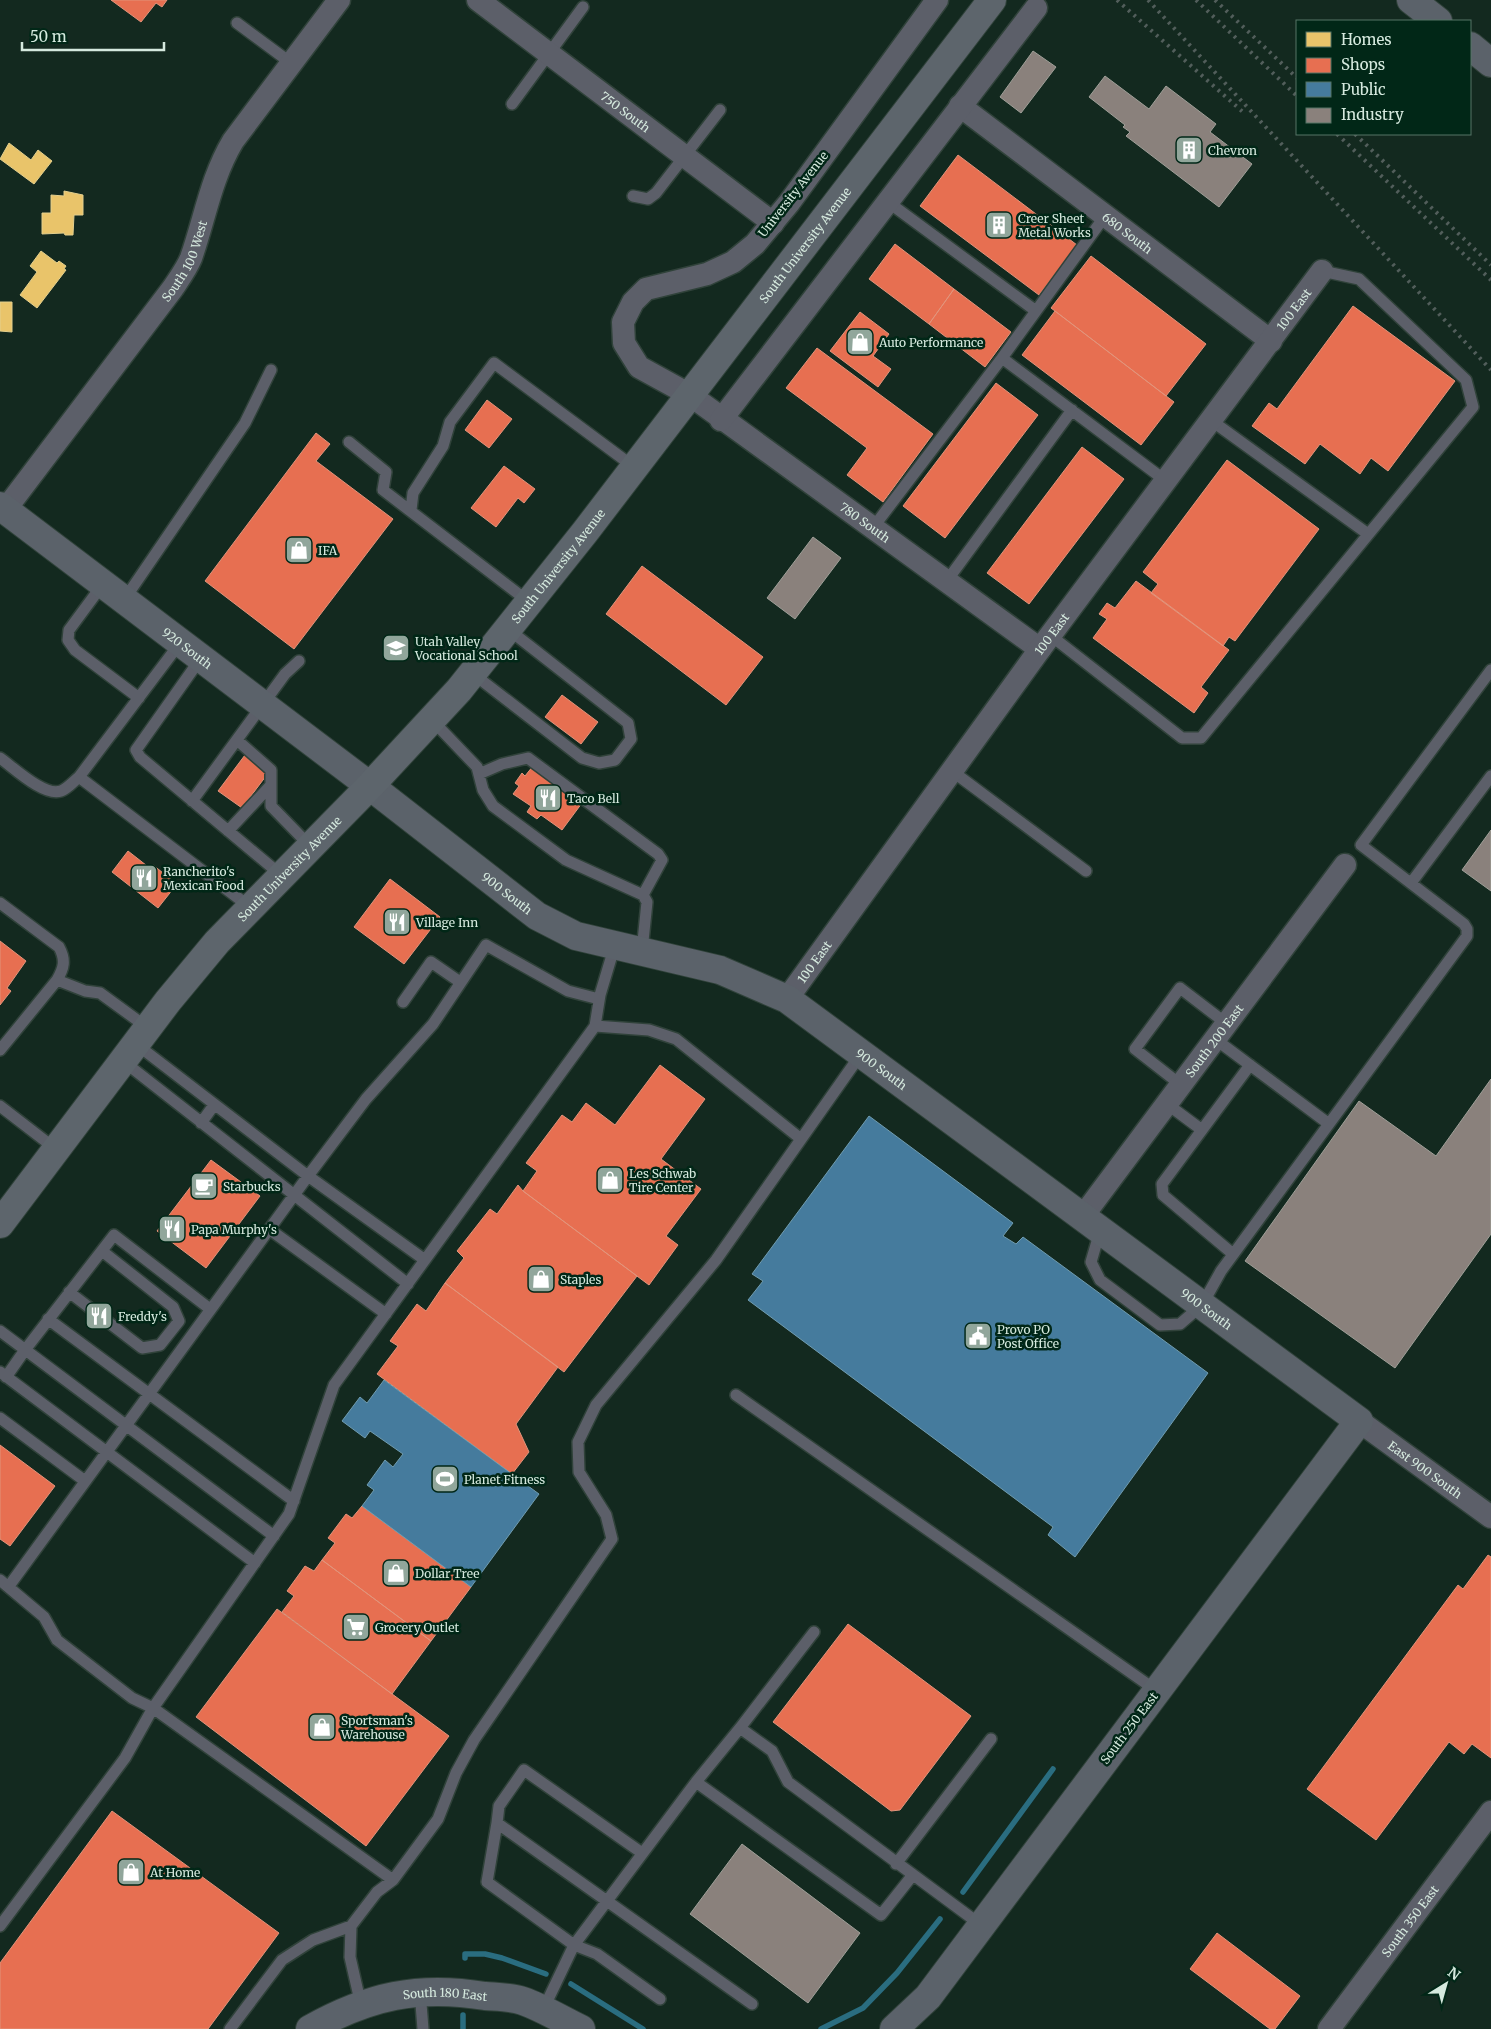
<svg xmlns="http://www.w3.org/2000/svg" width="1491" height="2029" viewBox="0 0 1491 2029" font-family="Merriweather,serif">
  <rect width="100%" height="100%" fill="#13291f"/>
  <path fill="#e9c46a" stroke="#e3cf8d" d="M9,143L31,160L38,150L52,161L34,184L0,159Z
    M64,191L83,195V215H74L73,235H65L64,233L42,234V213H51V195L64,196Z
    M41,251L57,263L59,261L66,266L64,269L66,270L37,308L20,295L37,272L30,266Z
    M0,302H12V332L0,331Z"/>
  <path fill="#e76f51" stroke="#e2947b" d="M111,0H167L162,7L156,3L141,22Z
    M958,155L1077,245L1039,295L920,206Z
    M895,244L954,289L929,324L869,279Z
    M1091,256L1206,344L1166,396L1051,308Z
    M954,289L1011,332L985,367L929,324Z
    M1353,306L1455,381L1388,471L1371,458L1360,474L1320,444L1305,464L1252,426L1269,403L1277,409Z
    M1055,311L1174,402L1141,445L1022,355Z
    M860,312L889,334L873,356L891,369L878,387L830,351Z
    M817,348L933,434L883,502L847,475L867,448L786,388Z
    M996,383L1038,415L945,538L903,506Z
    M487,400L512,419L489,448L465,430Z
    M316,433L330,444L316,461L393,519L294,649L205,581Z
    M1082,447L1124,479L1029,604L987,573Z
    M1227,460L1319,529L1235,641L1229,637L1223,646L1151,593L1158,584L1143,572Z
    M504,466L535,489L524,503L518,498L496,527L471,508Z
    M642,566L763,657L726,705L606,614Z
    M1136,581L1229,650L1201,687L1208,693L1194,713L1093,638L1107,619L1099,614L1107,603L1115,608Z
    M562,695L598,722L581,744L545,717Z
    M245,755L269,772L242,808L218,791Z
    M533,766L582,803L562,830L541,815L537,819L527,812L531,806L513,794L519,786L515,783L522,773L525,776Z
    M128,851L151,869L153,865L177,884L158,908L112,872Z
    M390,879L440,917L404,964L354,927Z
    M0,941L26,961L7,988L11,991L0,1005Z
    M660,1065L705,1099L661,1159L701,1189L666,1236L678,1245L649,1285L523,1191L537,1171L526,1163L562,1115L572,1122L586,1103L615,1125Z
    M211,1160L260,1196L206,1268L157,1231Z
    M518,1185L523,1191L637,1276L564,1372L445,1283L464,1258L457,1251L490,1209L497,1214Z
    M445,1283L558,1367L516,1424L529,1452L512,1474L377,1374L398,1346L390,1341L417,1304L426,1311Z
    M0,1445L55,1486L10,1546L0,1539Z
    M362,1506L471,1587L431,1641L322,1560L335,1543L328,1538L346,1514L352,1518Z
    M1488,1555L1491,1557V1758L1472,1744L1464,1754L1449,1742L1376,1840L1307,1789L1458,1585L1463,1589Z
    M322,1560L431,1641L392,1694L282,1612L294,1596L287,1591L305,1566L314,1571Z
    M277,1609L449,1736L366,1846L196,1717Z
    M848,1624L971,1716L900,1810L891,1811L773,1722Z
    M112,1811L279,1933L208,2029H0V1963Z
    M1217,1933L1300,1996L1275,2029H1270L1190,1969Z"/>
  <path fill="#457b9d" stroke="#709cb0" d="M869,1116L1013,1223L1003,1236L1016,1244L1023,1237L1208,1373L1075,1557L1048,1535L1053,1527L748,1300L763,1281L752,1274Z
    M384,1380L539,1494L471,1587L362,1506L374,1490L367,1485L385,1460L393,1467L403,1454L370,1431L365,1438L342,1421L360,1397L367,1403Z"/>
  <path fill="#8a817c" stroke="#a0a099" d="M1033,51L1056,67L1021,113L1000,97Z
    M1105,76L1149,109L1166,86L1216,124L1210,132L1252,164L1219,207L1126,136L1130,132L1123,127L1125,125L1089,97Z
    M813,537L841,558L795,619L767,598Z
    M1491,830V891L1462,870Z
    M1491,1079V1234L1395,1368L1245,1261L1359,1101L1436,1156Z
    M742,1844L860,1933L808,2003L690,1914Z"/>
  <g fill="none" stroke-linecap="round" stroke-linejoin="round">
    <path stroke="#2a6d80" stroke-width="5.5" d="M963,1892L1053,1769
      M465,1958V1954H485L502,1958L546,1974
      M571,1984L643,2029
      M463,2015V2029
      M821,2029L863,2008L897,1973L940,1919"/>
    <g stroke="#30423a" stroke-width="14">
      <path id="lane" d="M237,23L291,63
        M512,104L583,7
        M633,196L648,199L656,193L720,110
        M888,202L1036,311
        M1002,358L1105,216
        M1212,421L1368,534
        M349,442L386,472L383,490L529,602
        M411,510L413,493L443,446L450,422L494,363L634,467
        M872,529L1002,358L1166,481
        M946,582L1072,410
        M103,584L69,630L68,640L75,650L139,698
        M124,600L245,423L271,370
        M1050,635L1182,738H1201L1473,407L1466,380L1359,279L1322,271
        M201,658L136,750L140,757L281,875
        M472,673L582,758L599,763L615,760L631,739L628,723L508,629
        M432,720L477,767L483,790L493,806L566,860L643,895L647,902L642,951
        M237,740L271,770V806L310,846
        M0,758C13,767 44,797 61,791C67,789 74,781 79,777L180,643
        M952,771L1086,871
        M479,774L502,764L528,758L658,854L662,860L643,895
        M79,777L250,907
        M192,801L285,674L299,661
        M228,831L271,785
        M1411,883L1491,776
        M0,903L59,947C66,960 64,968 57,980L0,1050
        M57,980L85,991L100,993L148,1028
        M403,1002L431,962L460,982
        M595,1026L649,1030L676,1039L801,1139
        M1215,1039L1329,1124
        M136,1044L308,1176L425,1260
        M123,1061L408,1284
        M1181,1085L1135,1049L1180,988L1227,1024
        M1167,1104L1202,1130
        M0,1106L57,1150
        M201,1123L214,1105
        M269,1229L386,1314
        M1100,1231L1091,1262L1100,1280L1160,1325L1180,1324L1202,1305L1221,1271L1467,936V929L1464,924L1361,845L1491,670
        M1233,1254L1163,1195L1162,1184L1250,1065
        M69,1292L142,1348L160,1345L179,1321L173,1307L102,1251
        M48,1319L294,1501
        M0,1331L274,1536
        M0,1372L255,1563
        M6,1377L25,1350L114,1235L210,1309
        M736,1395L1157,1691
        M0,1418L85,1481
        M0,1580L44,1617L57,1640L132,1698L153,1708L393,1880
        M9,1586L308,1176L366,1099L433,1024L486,945L568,991L599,999
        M814,1632L740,1728L772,1751L788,1782L981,1925
        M696,1782L881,1915L912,1876
        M497,1823L487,1882L574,1945L597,1954L660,1999
        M642,1853L524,1770L499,1806L497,1823L752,2004
        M896,1864L991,1739
        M0,1926L125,1758L153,1708L289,1514L334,1385L595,1026L600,995L615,945
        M351,1926L350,1957L361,2005
        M420,1991L423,2029
        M543,2010L574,1945L696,1782L740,1728
        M230,2029L282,1960L313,1940L351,1926L377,1892L393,1880L438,1819L456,1773L474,1740L612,1539L606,1515L579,1472L578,1442L596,1405L716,1260L861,1054"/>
    </g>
    <g stroke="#30423a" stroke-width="25">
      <g id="street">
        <path id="s1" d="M478,0L773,223"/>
        <path id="s2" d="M937,0L789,203L755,244L733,262L707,274L646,289L633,302L623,322L624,343L639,367L690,395L1040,649"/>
        <path id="s3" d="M960,106L1271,341"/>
        <path d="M721,420L1036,8"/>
        <path id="s4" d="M5,510L173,288C179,279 187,268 191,258C205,218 211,178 233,141L339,0"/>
        <path id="s5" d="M787,999L1040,649L1322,271"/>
        <path id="s6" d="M1083,1216L1345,865"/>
        <path id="s7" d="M1359,1421L1491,1517"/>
        <path id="s8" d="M1329,2029L1491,1812"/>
      </g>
    </g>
    <g stroke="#30423a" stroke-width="30">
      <g id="secondary">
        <path d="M1411,0L1438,21"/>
        <path d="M1470,46L1491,63"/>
        <path id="s9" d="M0,506L370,786L537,916L576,936L720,970L787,999L1359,1421L928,1997L894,2029"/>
        <path id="s10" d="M310,2029C369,1996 418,1985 485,1996C497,1997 512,1997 523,2001C543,2008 562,2020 581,2029"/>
      </g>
    </g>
    <g stroke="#30423a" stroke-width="30">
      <g id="highway">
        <path id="s11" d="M0,1224L168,1001L217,942L370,786L459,690L585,532L992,0"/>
      </g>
    </g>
    <use href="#lane" stroke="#5c5f69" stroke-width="11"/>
    <use href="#street" stroke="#5c5f69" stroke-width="22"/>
    <use href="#secondary" stroke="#5b626a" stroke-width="28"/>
    <use href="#highway" stroke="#5d656c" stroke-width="28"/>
    <path stroke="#525e5b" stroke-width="4" stroke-dasharray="2.5 5" stroke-linecap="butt" d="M1117,0L1244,113
      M1148,0L1491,370
      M1196,0L1297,96
      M1215,0L1297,78
      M1337,134L1491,280
      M1355,134L1491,265"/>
  </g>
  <defs>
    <g id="building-square" transform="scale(1.4375)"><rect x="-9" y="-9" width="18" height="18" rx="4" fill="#91a69b" stroke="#012717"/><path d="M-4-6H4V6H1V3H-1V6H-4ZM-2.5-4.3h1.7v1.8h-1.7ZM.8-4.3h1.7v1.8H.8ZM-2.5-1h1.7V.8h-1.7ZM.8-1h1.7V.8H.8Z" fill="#fff"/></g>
    <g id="shop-square" transform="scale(1.4375)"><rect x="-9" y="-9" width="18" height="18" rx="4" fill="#91a69b" stroke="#012717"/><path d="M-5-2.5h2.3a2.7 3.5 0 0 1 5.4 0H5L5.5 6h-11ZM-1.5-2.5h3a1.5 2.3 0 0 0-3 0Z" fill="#fff"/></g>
    <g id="school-square" transform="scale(1.4375)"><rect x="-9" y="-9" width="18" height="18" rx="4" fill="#91a69b" stroke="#012717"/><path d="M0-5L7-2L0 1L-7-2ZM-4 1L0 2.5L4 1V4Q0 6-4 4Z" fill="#fff"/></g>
    <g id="restaurant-square" transform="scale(1.4375)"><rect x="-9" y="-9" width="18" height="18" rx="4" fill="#91a69b" stroke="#012717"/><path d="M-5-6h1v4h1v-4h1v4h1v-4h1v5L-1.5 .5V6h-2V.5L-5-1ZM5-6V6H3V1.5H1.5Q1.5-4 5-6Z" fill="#fff"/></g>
    <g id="cafe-square" transform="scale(1.4375)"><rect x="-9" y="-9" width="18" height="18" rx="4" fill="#91a69b" stroke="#012717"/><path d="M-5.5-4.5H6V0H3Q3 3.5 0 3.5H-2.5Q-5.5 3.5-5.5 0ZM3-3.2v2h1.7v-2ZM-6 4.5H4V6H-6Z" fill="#fff"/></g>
    <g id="civic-square" transform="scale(1.4375)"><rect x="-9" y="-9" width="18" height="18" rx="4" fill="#91a69b" stroke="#012717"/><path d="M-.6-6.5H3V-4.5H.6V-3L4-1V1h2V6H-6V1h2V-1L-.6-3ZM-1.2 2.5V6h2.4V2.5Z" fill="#fff"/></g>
    <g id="stadium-square" transform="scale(1.4375)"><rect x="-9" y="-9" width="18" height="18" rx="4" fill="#91a69b" stroke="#012717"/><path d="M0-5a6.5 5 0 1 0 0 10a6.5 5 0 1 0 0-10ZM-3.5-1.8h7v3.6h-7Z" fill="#fff"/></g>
    <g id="supermarket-square" transform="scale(1.4375)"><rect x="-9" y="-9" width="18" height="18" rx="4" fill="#91a69b" stroke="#012717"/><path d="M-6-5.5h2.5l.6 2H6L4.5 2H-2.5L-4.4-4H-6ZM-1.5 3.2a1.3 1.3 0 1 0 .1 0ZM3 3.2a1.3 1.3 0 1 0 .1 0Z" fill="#fff"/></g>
  </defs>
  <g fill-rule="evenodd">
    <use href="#building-square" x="1189" y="150"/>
    <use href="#building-square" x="999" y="225"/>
    <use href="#shop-square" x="860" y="342"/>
    <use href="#shop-square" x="299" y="550"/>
    <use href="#school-square" x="396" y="648"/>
    <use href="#restaurant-square" x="548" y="798"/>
    <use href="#restaurant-square" x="144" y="878"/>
    <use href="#restaurant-square" x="397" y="922"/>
    <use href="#shop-square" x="610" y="1180"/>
    <use href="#cafe-square" x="204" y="1186"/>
    <use href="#restaurant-square" x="172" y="1229"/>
    <use href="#shop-square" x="541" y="1279"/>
    <use href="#restaurant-square" x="99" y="1316"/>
    <use href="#civic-square" x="978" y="1336"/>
    <use href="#stadium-square" x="445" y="1479"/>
    <use href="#shop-square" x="396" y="1573"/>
    <use href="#supermarket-square" x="356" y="1627"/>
    <use href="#shop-square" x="322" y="1727"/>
    <use href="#shop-square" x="131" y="1872"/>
  </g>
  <g text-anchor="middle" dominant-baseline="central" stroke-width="5" stroke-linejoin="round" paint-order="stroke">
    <g font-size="12" fill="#d5e9de" stroke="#012717">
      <text stroke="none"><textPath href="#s1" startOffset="185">750 South</textPath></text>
      <text transform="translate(793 194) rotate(-52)">University Avenue</text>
      <text stroke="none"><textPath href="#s3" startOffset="210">680 South</textPath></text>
      <text stroke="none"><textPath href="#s11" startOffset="1269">South University Avenue</textPath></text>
      <text stroke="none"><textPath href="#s4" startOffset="308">South 100 West</textPath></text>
      <text stroke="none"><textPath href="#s5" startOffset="856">100 East</textPath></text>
      <text stroke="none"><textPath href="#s2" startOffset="789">780 South</textPath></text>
      <text stroke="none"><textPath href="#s11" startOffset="864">South University Avenue</textPath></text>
      <text stroke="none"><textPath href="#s5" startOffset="451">100 East</textPath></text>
      <text stroke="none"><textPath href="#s9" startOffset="235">920 South</textPath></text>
      <text stroke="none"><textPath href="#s11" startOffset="459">South University Avenue</textPath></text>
      <text stroke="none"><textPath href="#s9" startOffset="638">900 South</textPath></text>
      <text stroke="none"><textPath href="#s5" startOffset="46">100 East</textPath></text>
      <text stroke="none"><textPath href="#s6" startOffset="219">South 200 East</textPath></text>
      <text stroke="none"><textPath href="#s9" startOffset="1058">900 South</textPath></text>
      <text stroke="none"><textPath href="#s9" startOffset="1462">900 South</textPath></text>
      <text stroke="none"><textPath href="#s7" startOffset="82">East 900 South</textPath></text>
      <text transform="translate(1129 1728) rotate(-53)">South 250 East</text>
      <text stroke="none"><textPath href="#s8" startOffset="135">South 350 East</textPath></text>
      <text stroke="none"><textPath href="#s10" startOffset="142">South 180 East</textPath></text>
    </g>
    <g font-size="12" fill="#d5e9de" stroke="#012717" text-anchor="start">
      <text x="1208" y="150">Chevron</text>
      <text x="1018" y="218">Creer Sheet<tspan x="1018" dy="14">Metal Works</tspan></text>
      <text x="879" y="342">Auto Performance</text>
      <text x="318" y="550">IFA</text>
      <text x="415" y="641">Utah Valley<tspan x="415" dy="14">Vocational School</tspan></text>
      <text x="567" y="798">Taco Bell</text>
      <text x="163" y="871">Rancherito's<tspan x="163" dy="14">Mexican Food</tspan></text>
      <text x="416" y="922">Village Inn</text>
      <text x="629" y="1173">Les Schwab<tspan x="629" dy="14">Tire Center</tspan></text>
      <text x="223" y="1186">Starbucks</text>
      <text x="191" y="1229">Papa Murphy's</text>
      <text x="560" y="1279">Staples</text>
      <text x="118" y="1316">Freddy's</text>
      <text x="997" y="1329">Provo PO<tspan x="997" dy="14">Post Office</tspan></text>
      <text x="464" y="1479">Planet Fitness</text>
      <text x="415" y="1573">Dollar Tree</text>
      <text x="375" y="1627">Grocery Outlet</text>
      <text x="341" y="1720">Sportsman's<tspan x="341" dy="14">Warehouse</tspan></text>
      <text x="150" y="1872">At Home</text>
    </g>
  </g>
  <rect x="1296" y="20" width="175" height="115" fill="#012717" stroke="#567567"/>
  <rect x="1306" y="32" width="25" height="15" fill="#e9c46a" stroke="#567567"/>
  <text x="1341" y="45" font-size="15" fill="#d5e9de">Homes</text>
  <rect x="1306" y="58" width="25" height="15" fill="#e76f51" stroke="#567567"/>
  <text x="1341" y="70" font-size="15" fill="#d5e9de">Shops</text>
  <rect x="1306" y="82" width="25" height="15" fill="#457b9d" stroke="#567567"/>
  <text x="1341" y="95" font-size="15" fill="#d5e9de">Public</text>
  <rect x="1306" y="108" width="25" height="15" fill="#8a817c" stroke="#567567"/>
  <text x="1341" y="120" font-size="15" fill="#d5e9de">Industry</text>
  <g transform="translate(1446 1984) rotate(37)" stroke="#012717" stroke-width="4" paint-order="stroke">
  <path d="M0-4L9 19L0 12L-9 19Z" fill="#d5e9de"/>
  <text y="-8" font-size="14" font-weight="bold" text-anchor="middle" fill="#d5e9de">N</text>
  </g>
  <path d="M22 42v8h142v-8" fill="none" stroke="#d5e9de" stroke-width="2.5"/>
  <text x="30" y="42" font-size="15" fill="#d5e9de" stroke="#012717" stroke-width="4" paint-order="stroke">50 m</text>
</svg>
